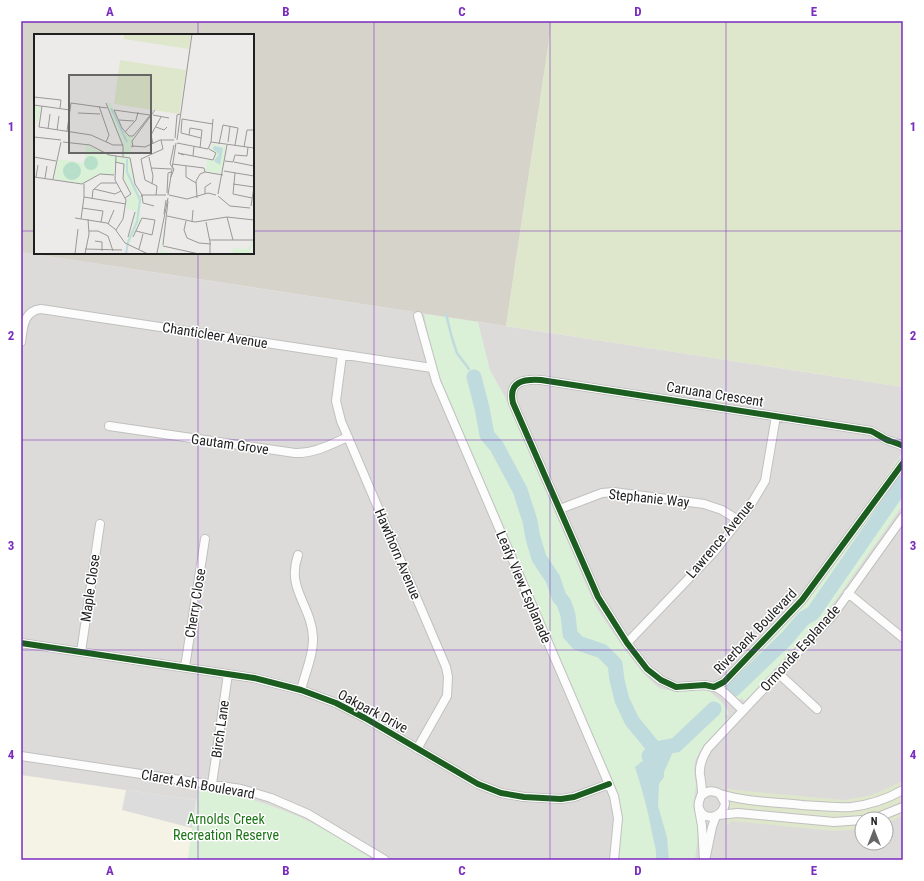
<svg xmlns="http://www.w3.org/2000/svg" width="924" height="881" viewBox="0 0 924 881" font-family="'Roboto Condensed',sans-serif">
  <rect width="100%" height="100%" fill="#edebe9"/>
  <path fill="#dcdbda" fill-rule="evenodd" d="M21,252L903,387V860H21ZM862,819H886V843H862Z"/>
  <path fill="#f5f2e6" d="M21,775L196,800L188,860H21Z"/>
  <path fill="#d6d3cb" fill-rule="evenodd" d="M21,21H552L506,326L21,252ZM35,35H253V253H35Z"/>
  <path fill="#dee7cb" d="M552,21H903V387L506,326Z
    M903,781V816L886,823V819H862V829L834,831L732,821L726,826L727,788L735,790L845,800L872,795Z"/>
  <path fill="#daf0d7" d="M424,314L478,322L490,370L505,397L595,605C604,620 648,685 662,689C677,693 694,688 709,691C716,697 728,705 729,715H725L728,720L703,746L695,761L694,771L696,786L693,808L697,817L698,834L695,860H617L621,818L437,377Z
    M903,452V505L825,615L749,697L744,701L742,698L737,702L723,692L721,682L802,596Z
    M198,788C237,794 272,804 308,821C331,832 352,847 374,860H188Z"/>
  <path fill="#dddcdc" d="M126,790L196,800L192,828L122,810Z"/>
  <path fill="#bfdbdd" d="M676,745L664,772V777L659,784L658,806L667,837L669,860H656C657,850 654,843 652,833C648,810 642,789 635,767L649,756L655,749Z"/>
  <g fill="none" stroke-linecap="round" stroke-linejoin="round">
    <path stroke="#bfdbdd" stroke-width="2.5" d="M446,314L452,338L457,353L469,369"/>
    <path stroke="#bfdbdd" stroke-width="15" d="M474,377L482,408L487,435L497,447L520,490L530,521L533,538L539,558L553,579L559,597L564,603L568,615L570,634L578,643L602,651L615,664L617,680L622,700L632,721L655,749L649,756
      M734,689L787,638L803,619L813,613L903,483
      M655,749L676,745L714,709"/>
    <g stroke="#c0c0bf" stroke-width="10">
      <path id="minor" d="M418,316L436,381L614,796L618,818L614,860
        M21,342C23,328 23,311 41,309L432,368
        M342,355L336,401L341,421L446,667L448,677L447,696L417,749
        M109,426L295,453C314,454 331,444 348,437
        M903,446C898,443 895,443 890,441C883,439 878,434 871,431L541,380C524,379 508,381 513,403L598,597L627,643L647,669L661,680L676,687L705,685L714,687L724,682L802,600L903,463
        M560,509L602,493L614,492L704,504L722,510L738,520
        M298,555C286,589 311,604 313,637C314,654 305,673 301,690
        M848,593L903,638
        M21,643L254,678L301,690L336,703L365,718L478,784L501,793L524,797L561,799L574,797L609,784
        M627,643L714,552L750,506L765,481L776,416
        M81,652L100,524
        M185,667L205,539
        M778,673L817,709
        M714,687C723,688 735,704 743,710
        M21,756L241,789L271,798L308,814L385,860
        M212,784L228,674
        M720,794C747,802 774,802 802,805C818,806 835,808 851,807C869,805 887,799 903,790
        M701,796C708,790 713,790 720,794L725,803C724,817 704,823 699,808C697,802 701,798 702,793C702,787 701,781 700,774C699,764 703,756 708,748L833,615L903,517
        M699,809L702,826L704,860
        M718,815L738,813L834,822L862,820
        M868,819L881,816L903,807
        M706,856L712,827L716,816"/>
    </g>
    <use href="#minor" stroke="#fcfcfc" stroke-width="8"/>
    <g stroke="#fff" stroke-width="8">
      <path id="cycleway" d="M903,446C898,443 895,443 890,441C883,439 878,434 871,431L541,380C524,379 508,381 513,403L598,597L627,643L647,669L661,680L676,687L705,685L714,687L724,682L802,600L903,463
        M21,643L254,678L301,690L336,703L365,718L478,784L501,793L524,797L561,799L574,797L609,784"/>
    </g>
    <use href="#cycleway" stroke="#1b5e20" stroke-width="6"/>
  </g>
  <path fill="none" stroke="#7b2cbf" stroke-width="1" stroke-opacity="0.55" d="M198,21V35M374,21V860M550,21V860M726,21V860M21,231H35M253,231H903M198,253V860M21,440H903M21,650H903"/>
  <g text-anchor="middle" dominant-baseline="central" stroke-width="3" stroke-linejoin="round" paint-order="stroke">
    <g font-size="14" fill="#1f1f1f" stroke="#fff">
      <text transform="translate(215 335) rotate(9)">Chanticleer Avenue</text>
      <text transform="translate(715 394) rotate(9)">Caruana Crescent</text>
      <text transform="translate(230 444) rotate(8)">Gautam Grove</text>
      <text transform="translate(649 498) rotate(6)">Stephanie Way</text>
      <text transform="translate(720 539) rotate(-50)">Lawrence Avenue</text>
      <text transform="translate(398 554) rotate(67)">Hawthorn Avenue</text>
      <text transform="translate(524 587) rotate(67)">Leafy View Esplanade</text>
      <text transform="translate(90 588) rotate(-82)">Maple Close</text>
      <text transform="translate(195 603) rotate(-81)">Cherry Close</text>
      <text transform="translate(755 631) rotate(-46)">Riverbank Boulevard</text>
      <text transform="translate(800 648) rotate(-48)">Ormonde Esplanade</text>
      <text transform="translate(373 711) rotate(28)">Oakpark Drive</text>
      <text transform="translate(220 729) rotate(-82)">Birch Lane</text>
      <text transform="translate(198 784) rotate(10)">Claret Ash Boulevard</text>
    </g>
    <g font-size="14" fill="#1d7317" stroke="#fff">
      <text x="226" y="819">Arnolds Creek<tspan x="226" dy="16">Recreation Reserve</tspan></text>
    </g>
  </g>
  <g transform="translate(34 34)">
    <rect width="220" height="220" fill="#edebe9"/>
    <path d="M90,0H157L155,15L90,5ZM86,26L152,36L145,80L80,70Z" fill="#dee7cb"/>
    <path d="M72,69H77L89,97L100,104L95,123L90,122V114ZM0,71L7,73L4,88L0,87ZM178,110L192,113L188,139L172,137L173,125L178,127L182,119L177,116ZM52,111L81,123L80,141L67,140L50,150L20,145L24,125L50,129ZM82,123L96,125L101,150L108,165L106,180L108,184L95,210L92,208L99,192L102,177L92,175L93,164L99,161L90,145V129L81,128ZM135,163L128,217L143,220H126ZM218,207H219L216,220H198L199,214L214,215Z" fill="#daf0d7"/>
    <path d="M50 129a7 7 0 1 1 14 0a7 7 0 1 1-14 0ZM29 137a9 9 0 1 1 18 0a9 9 0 1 1-18 0Z" fill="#b8dfc9"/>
    <path d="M180,112L189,114L186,131L180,127L185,120L179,115Z" fill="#bfdbdd"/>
    <path fill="none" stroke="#bfdbdd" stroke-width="2" d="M77,74L93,108M92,220L94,208L103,188L106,166L93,138V125"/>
    <path fill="none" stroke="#9b9998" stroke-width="1" d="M0,63L27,66L26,74M72,69L89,112V123M0,71L36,76M8,72L5,93L57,101L79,111H89M65,72L75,101L72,108M44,79L66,80M116,81L80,76L88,94L95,102H99L106,94L117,80L118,76M119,81L135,84M85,86L100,87M122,93L130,96L133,93M14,95L16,80M23,96L25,82M33,97L37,69L73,74M91,98L102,86L104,78M155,101L156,94L168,96L166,114M0,103L27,106M141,104L143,81L146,80M167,104L147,99L148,85L179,90M143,106L158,0M29,108L56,111L75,121L96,124M177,108L179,85M194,108L196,92M143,109L174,115L177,108L220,114M119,110L117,101L127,83M185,110L189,91L204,94L201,111M97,112L99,113L98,107L121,76M99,112L111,113L126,106H140M160,112L159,122L179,126L182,119L175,115M210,113L213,96H220M150,121L144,119L159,122M82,122L81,146L92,166L89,185L82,196M0,123L22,127M115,123L119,142L118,150M96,124L101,150L108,161M191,127L199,128L201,121L213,122L214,113M81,128L90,130L89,145L97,160L91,164M200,128L220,132M138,130L170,134L171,138M152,132V143L162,149M117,134L137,135M190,137L220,142M201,139L199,160L218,164M0,143L48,150L66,140L80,141M2,143L4,131M137,143L140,135L136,130L140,111M11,144L13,132M19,145L27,108M50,150V163L92,170M199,150L220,153M60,155L81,160L87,157M133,159L134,139L137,138M171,160V153L177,149M184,160L193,111M108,161H132M122,161L123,152L111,146L107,125L129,115L127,106M134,161L142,109M135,161L153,165L174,159L182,161M184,162L196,172L216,174M107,163L108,161L109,169L120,172M163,164L162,147L166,140L171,138L189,141M58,165L59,156L67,149H82M217,172L220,153M48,174L69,177L67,188M130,180L132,166M133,182L161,188L193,183L220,186M193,183L199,206M41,184L73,189L81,195L91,209L114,220M47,185L50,163M152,187L150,196L153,204L165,209L177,210M158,188L159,176M172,188L176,208V220M74,190L80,176M55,197H64L74,202L79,217M94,203L101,178M99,203L108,184L121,186L118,201L102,197M176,206H220M61,207L68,208V217M129,211L134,167M129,212L165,220M51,215L88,216M105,215L109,200M123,219L134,164M41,220L44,195M51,220L55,200L54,185"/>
    <path fill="#676666" fill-opacity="0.15" stroke="#676666" stroke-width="2" d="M35,41H117V119H35Z"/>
    <rect width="220" height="220" fill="none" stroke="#1f1f1f" stroke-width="2"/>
  </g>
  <rect width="924" height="881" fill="none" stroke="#ffffff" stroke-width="44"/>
  <g transform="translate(874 831)"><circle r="19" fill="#ffffff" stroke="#a5a5a5"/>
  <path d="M0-3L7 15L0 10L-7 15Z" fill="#676666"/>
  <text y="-6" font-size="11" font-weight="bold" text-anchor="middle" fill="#1f1f1f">N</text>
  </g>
  <rect x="22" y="22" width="880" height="837" fill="none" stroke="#7b2cbf" stroke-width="1.5"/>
  <g font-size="13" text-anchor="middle" font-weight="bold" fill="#7b2cbf">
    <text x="110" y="16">A</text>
    <text x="286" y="16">B</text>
    <text x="462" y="16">C</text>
    <text x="638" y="16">D</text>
    <text x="814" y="16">E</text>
    <text x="11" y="131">1</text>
    <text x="913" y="131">1</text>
    <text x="11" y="340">2</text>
    <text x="913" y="340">2</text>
    <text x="11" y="550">3</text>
    <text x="913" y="550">3</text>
    <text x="11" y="759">4</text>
    <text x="913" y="759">4</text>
    <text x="110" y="875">A</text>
    <text x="286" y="875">B</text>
    <text x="462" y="875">C</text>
    <text x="638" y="875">D</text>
    <text x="814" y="875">E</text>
  </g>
</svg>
